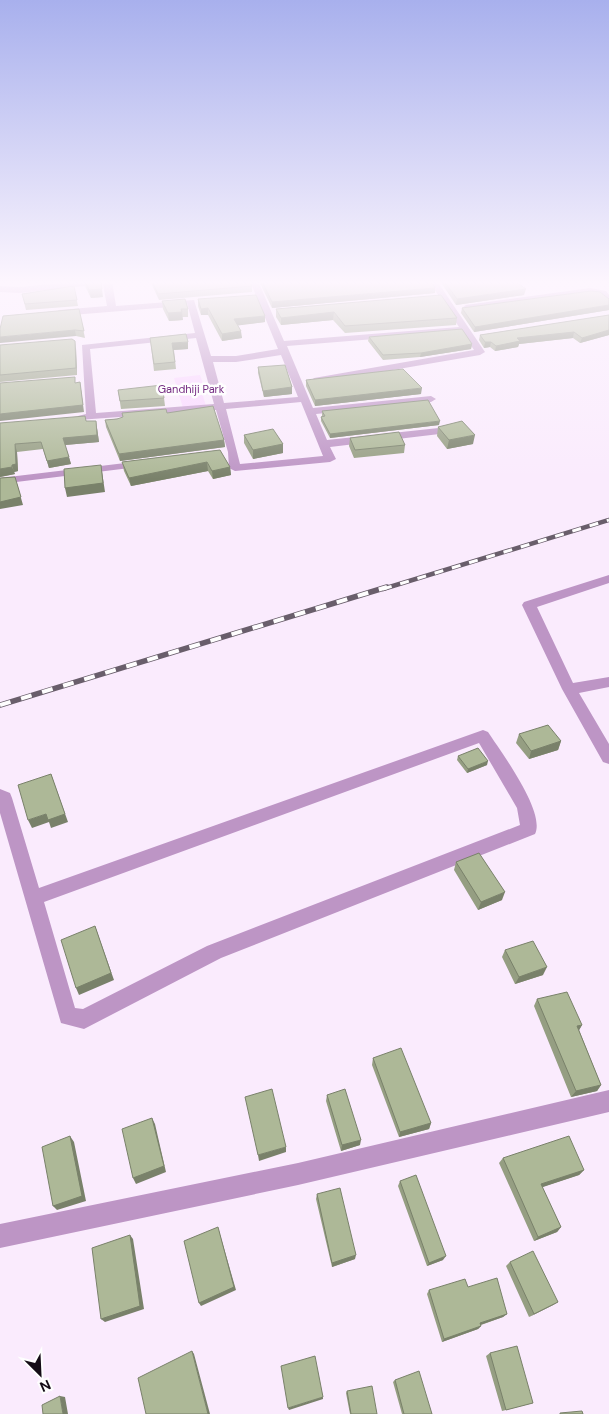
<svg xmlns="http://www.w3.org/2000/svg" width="609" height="1414" viewBox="0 0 609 1414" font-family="'DM Sans',sans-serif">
  <rect width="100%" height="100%" fill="#faebfd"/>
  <path fill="#f9d6ff" d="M200,375L207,395L203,396L206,406L183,408L174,378Z"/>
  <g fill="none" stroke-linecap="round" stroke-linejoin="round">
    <path fill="#bd95c5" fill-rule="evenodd" d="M80,281H112L116,306L194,300L211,356H236L278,349L250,281H258L284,341L459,327L429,281H437L485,352L480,355L317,383L312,380L314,378L474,350L462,332L287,346L313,408L431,396L436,399L431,402L316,414L327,440L448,427L453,430L448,433L330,447L336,459L330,462L235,471L229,468L228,452L216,410L78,420V416L86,414L82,345L195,333L187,303L183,306L59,316L55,313L59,310L107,306L103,284L20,293L0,292V286L20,287ZM196,338L214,404L96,413L90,349ZM281,355L298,397L224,403L213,362H236ZM301,402L323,456L240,464L226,409Z
      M590,288L606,291L609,295V303L600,295L590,294L466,311L462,308L466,305Z
      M142,461L146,462V466L0,484V478Z
      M609,575V583L537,607L573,683L609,677V687L579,693L609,744V764L603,762L562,689L522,605L524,602Z
      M483,730L488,732C501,752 546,812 535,834L221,958L84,1029L61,1023L0,813V789L10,793L12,798L39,888ZM479,743L517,808L520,825L207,946L83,1009L75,1008L44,902Z
      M609,1090V1112L298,1185L0,1248V1224L298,1163Z"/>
    <g stroke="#695e6b" stroke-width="4.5">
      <path id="rail-far1" d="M383,589L609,520"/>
    </g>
    <g stroke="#695e6b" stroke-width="5.5">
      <path id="rail" d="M0,705L387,587"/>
    </g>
    <use href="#rail-far1" stroke="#fefefe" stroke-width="3" stroke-dasharray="9" stroke-linecap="butt"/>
    <use href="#rail" stroke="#fefefe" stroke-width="4" stroke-dasharray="11" stroke-linecap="butt"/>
  </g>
  <path fill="#959e82" d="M84,281L103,297L91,298L86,288Z
    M150,281H250L252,286V292L159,300Z
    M259,281H431L435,293L272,308Z
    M440,281H515L524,295L456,305Z
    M74,286L78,306L26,310L22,294Z
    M198,299L265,322L237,325L242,338L222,341L208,315H201L198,306Z
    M609,299V310L474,332L461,313L462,308Z
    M162,301L188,309V317H182L183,320L169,321L163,309Z
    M79,309L85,338L76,336L3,316Z
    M276,309L457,318L456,325L345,333L333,320L281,325L276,317Z
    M609,315V335L580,343L573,338L519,344L518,347L495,351L490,347L484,348L479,340L480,335Z
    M369,337L472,344L471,349L420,357L383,360L368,341Z
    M150,338L188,349L174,350L176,369L154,371Z
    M0,345L76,348L77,375L0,382Z
    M258,367L292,387V394L264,397L258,373Z
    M306,380L421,394L315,406L306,386Z
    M118,390L164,398L165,406L121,409Z
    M322,411L439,425L330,438L321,421V417L322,416Z
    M167,413L224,440L225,447L120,461L106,427L105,420Z
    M86,421L97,428L99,442L65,445L71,464L49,468L43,449L17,452L18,471L14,472L15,474L0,477V423Z
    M438,427L473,444L447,449L437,436Z
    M244,435L283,444V453L253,459L244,443Z
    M350,438L405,445L404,453L354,458L349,446Z
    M220,450L230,467L231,475L213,479L208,471L131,486L124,471L122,462Z
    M519,734L561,741L558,750L529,759L516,743Z
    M458,756L487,765L467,773L457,760Z
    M456,862L502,900L478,910L454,870Z
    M505,950L543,975L515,984L502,957Z
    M537,999L582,1025L579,1030L601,1085L597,1091L571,1097L534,1006Z
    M373,1058L431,1123L429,1129L399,1137L372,1065Z
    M327,1095L360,1145L341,1151L326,1101Z
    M503,1158L584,1170L579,1175L542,1187L561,1227L557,1232L534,1241L499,1163Z
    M400,1181L443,1260L427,1266L398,1186Z
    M317,1194L355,1259L332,1267L316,1199Z
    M510,1262L558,1302L553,1305L529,1317L506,1266Z
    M468,1287L507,1314L503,1317L481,1325V1326L478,1329L442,1342L427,1294L429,1290Z
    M490,1353L533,1403L502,1411L486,1356Z
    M395,1380L432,1414H402L393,1382Z
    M347,1391L377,1414H350L346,1393Z"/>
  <path fill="#79816a" d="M435,288V293L272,308V302Z
    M102,289L103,297L91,298L89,290Z
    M526,289L524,295L456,305L457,299Z
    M609,305V310L474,332L475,327Z
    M208,308V315H201V309Z
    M182,312L183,320L169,321L168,313Z
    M334,312L333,320L281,325V318Z
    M265,316V322L234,326V319Z
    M75,330L76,336L0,343V337Z
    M609,330V335L580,343L582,338Z
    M241,331L242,338L222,341V334Z
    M574,332L573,338L519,344L518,347L495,351L496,346L517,338Z
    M75,341L76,348L77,375L76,368Z
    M188,342V349L173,350L172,343Z
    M485,342H491L490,347L484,348Z
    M472,344L471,349L420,357L421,353Z
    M80,382L84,412L0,421V414Z
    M292,387V394L264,397L263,391Z
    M422,388L421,394L315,406V400Z
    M96,421L99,442L65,445L63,438Z
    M440,421L439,425L330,438V434Z
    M475,435L473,444L447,449L449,440Z
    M224,440L225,447L120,461L119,454Z
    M15,444L17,452L18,471L14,472L12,465Z
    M283,444V453L253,459V450Z
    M69,457L71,464L49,468L47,461Z
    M207,462L208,471L131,486L129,478Z
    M101,465L105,492L67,497L65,488Z
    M12,467L15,474L0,477V469Z
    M230,467L231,475L213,479L212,471Z
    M17,484L23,505L0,509V502Z
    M561,741L558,750L529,759L531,751Z
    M488,761L487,765L467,773L468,769Z
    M51,774L68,822L51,828L49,822L32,828L28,820L46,814Z
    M505,892L502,900L478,910L481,902Z
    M95,926L114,980L79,995L76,988Z
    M547,967L543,975L515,984L519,977Z
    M582,1025L578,1032L577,1026Z
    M601,1085L597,1091L571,1097L576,1091Z
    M152,1118L155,1124L166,1172L136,1184L133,1178Z
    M431,1123L429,1129L399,1137L400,1132Z
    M70,1136L74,1142L86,1201L57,1210L53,1206Z
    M361,1140L360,1145L341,1151L342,1145Z
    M286,1147V1152L259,1161L258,1155Z
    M584,1170L579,1175L537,1189L541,1184Z
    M561,1227L557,1232L534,1241L538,1237Z
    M219,1231L236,1290L201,1306L199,1303Z
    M130,1235L133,1239L144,1309L105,1322L101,1319Z
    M356,1255L355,1259L332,1267V1263Z
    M446,1256L443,1260L427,1266L429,1263Z
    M558,1302L553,1305L529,1317L534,1314Z
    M507,1314L503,1317L477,1326L480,1323Z
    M481,1326L478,1329L442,1342L444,1339Z
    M192,1351L194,1354L210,1414H208Z
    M60,1396L65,1397L68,1414H63Z
    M323,1397V1399L289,1410L288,1408Z"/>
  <path fill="#adb897" stroke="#79816a" d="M85,281H101L102,289L89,290Z
    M152,281H250L252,286L158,294Z
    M262,281H431L435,288L272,302Z
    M444,281H515L526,289L457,299Z
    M74,286L77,300L25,304L22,294Z
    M591,291L600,292L609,299V305L475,327L462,308Z
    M256,295L265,316L234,319L241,331L222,334L208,308L201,309L198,299Z
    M441,295L457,318L345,326L334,312L281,318L276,309Z
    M185,299L188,309H181L182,312L168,313L162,301Z
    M79,309L84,331L75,330L0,337V329L3,316Z
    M609,315V330L582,338L574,332L517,338L520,341L496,346L491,342H485L480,335Z
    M462,329L472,344L421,353L383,355L369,337Z
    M186,334L188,342L172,343L175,362L154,364L150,338Z
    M72,339L75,341L76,368L0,375V345Z
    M285,365L292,387L263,391L258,367Z
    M403,369L422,388L315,400L306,380Z
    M75,377V383L80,382L83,405L0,414V383Z
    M162,385L164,398L120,401L118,390Z
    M428,400L440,421L330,434L321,417L325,416L322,411Z
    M213,406L224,440L119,454L105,420L117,419L123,417L122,413L166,409L167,413Z
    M85,416L86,421H96L97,435L63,438L69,457L47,461L41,442L15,444L16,464L12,465V467L0,469V423Z
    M462,421L475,435L449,440L438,427Z
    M273,429L283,444L253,450L244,435Z
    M399,432L405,445L355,450L350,438Z
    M220,450L230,467L212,471L207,462L129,478L122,462Z
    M101,465L103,483L65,488L64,469Z
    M15,477L21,497L0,502V478Z
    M548,725L561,741L531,751L519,734Z
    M478,748L488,761L468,769L458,756Z
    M51,774L65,814L48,820L46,814L28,820L18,785Z
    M479,853L505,892L481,902L456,862Z
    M95,926L111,973L76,988L61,940Z
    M533,941L547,967L519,977L505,950Z
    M567,992L582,1025L577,1026L601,1085L576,1091L537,999Z
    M401,1048L431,1123L400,1132L373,1058Z
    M272,1089L286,1147L258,1155L245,1097Z
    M345,1089L361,1140L342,1145L327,1095Z
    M152,1118L164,1166L133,1178L122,1129Z
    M70,1136L82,1196L53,1206L42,1147Z
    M569,1136L584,1170L541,1184L561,1227L538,1237L503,1158Z
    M416,1175L446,1256L429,1263L400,1181Z
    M340,1188L356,1255L332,1263L317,1194Z
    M218,1227L234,1287L199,1303L184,1241Z
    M130,1235L140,1306L101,1319L92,1248Z
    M533,1251L558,1302L534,1314L510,1262Z
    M497,1278L507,1314L480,1323L481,1326L444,1339L429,1290L465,1279L468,1287Z
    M517,1346L533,1403L506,1410L490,1353Z
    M192,1351L208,1414H146L138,1378Z
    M315,1356L323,1397L288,1408L281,1366Z
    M419,1371L432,1414H404L395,1380Z
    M372,1386L377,1414H351L347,1391Z
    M60,1396L63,1414H43L42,1405Z
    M582,1411L583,1414H560V1413Z"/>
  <linearGradient id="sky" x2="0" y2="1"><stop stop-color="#a8b0ed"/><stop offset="0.59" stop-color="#fdf6fe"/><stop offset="1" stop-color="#fdf6fe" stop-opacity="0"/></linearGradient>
  <rect width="609" height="479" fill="url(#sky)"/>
  <g text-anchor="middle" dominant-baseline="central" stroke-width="5" stroke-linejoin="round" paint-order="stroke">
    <g font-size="11" fill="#742b82" stroke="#fefefe">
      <text x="191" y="389">Gandhiji Park</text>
    </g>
  </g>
  <g transform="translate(40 1374) rotate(156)" stroke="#fefefe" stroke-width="4" paint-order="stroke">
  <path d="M0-4L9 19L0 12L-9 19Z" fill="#140c16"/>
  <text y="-8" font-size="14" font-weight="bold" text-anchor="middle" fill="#140c16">N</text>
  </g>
</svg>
